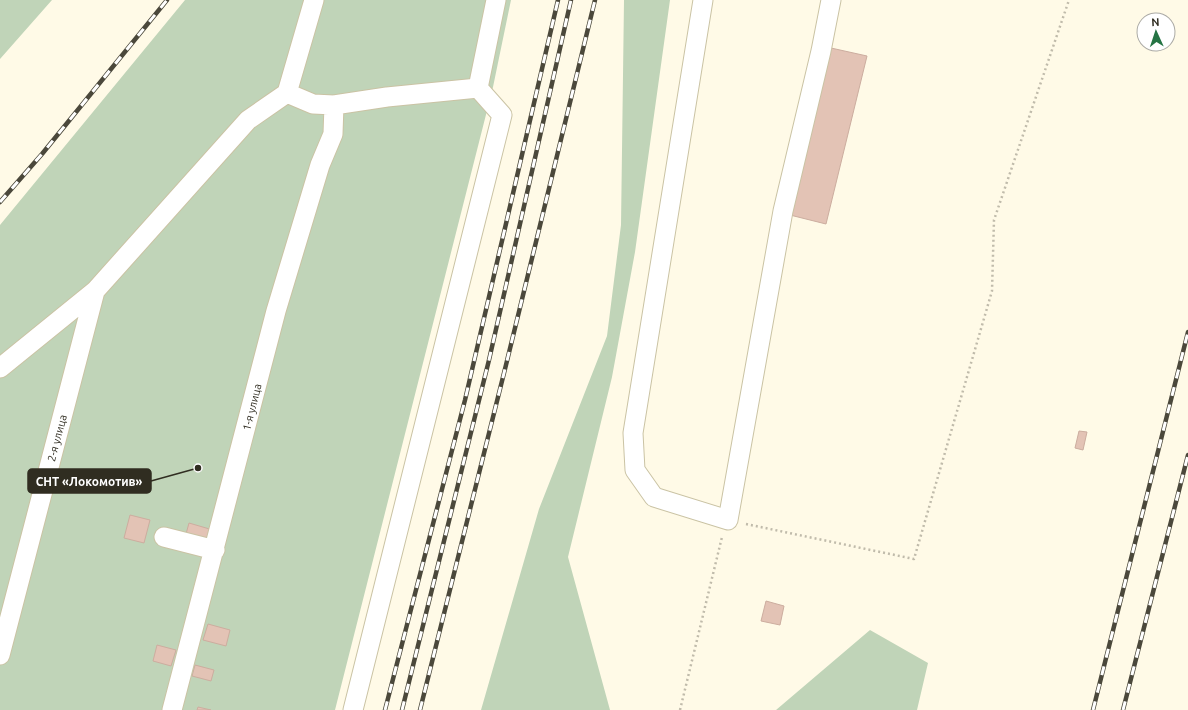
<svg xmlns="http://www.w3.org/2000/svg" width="1188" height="710" viewBox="0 0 1188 710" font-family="Ubuntu,sans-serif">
  <rect width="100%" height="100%" fill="#fffae7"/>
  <path fill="#c0d4b8" d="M0,0H52L0,59Z
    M185,0H511L493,87L335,710H0V225Z
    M624,0H670L635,252L612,377L568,557L610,710H481L539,509L607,336L621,225Z
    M870,630L928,663L917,710H776Z"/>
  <path fill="#e3c3b5" stroke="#ccad9f" d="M831,48L867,56L826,224L790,215Z
    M1079,431L1087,432L1083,450L1075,448Z
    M130,515L150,520L144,543L124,538Z
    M189,523L213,530L210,540L186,534Z
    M766,601L784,606L780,625L761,621Z
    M208,624L230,630L226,646L203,640Z
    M157,645L176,650L171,666L153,661Z
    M195,665L214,670L211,681L192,676Z
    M198,707L211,710H197Z"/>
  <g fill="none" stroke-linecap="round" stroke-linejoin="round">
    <g stroke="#cac3a4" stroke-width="21">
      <path id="minor" d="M703,0L633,433L635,470L654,497L728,520L783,211L821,51L831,0
        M287,93L313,104L334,105L387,97L478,88L496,0
        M0,368L95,291L248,120L287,93L314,0
        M164,537L215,550
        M0,655L95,291
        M172,710L276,311L320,165L333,134L334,105
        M353,710L502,115L478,88"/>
    </g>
    <path stroke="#c0bbab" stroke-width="2.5" stroke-dasharray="2 3" stroke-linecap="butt" d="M746,524L914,559L992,291L994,220L1069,0
      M680,710L722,537"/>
    <use href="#minor" stroke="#fff" stroke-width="19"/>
    <g stroke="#4b483b" stroke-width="4.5">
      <path id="rail" d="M0,202L42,154L167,0
        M385,710L465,400L558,0
        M402,710L489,360L571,0
        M420,710L505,369L595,0
        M1093,710L1188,332
        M1123,710L1188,455"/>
    </g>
    <use href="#rail" stroke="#fff" stroke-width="3" stroke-dasharray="9" stroke-linecap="butt"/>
  </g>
  <g text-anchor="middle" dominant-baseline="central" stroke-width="4" stroke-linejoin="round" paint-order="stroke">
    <g font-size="11" fill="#302d21" stroke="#fff">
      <text transform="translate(252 407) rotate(-76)">1-я улица</text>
      <text transform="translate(57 438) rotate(-75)">2-я улица</text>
    </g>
  </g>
  <path fill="none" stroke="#302d21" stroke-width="1.5" d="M198 468L151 481"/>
  <circle fill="#302d21" stroke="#fff" stroke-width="1.5" cx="198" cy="468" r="4"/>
  <rect fill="#302d21" stroke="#302d21" stroke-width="1.5" x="28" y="469" width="123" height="24" rx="4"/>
  <g font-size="12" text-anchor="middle" font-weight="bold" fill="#fff">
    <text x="89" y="486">СНТ «Локомотив»</text>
  </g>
  <g transform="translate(1156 32) rotate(357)"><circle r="19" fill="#ffffff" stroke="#acaba6"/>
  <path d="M0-3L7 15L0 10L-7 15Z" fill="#257444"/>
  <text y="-6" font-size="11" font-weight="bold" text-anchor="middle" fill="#302d21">N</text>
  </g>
</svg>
